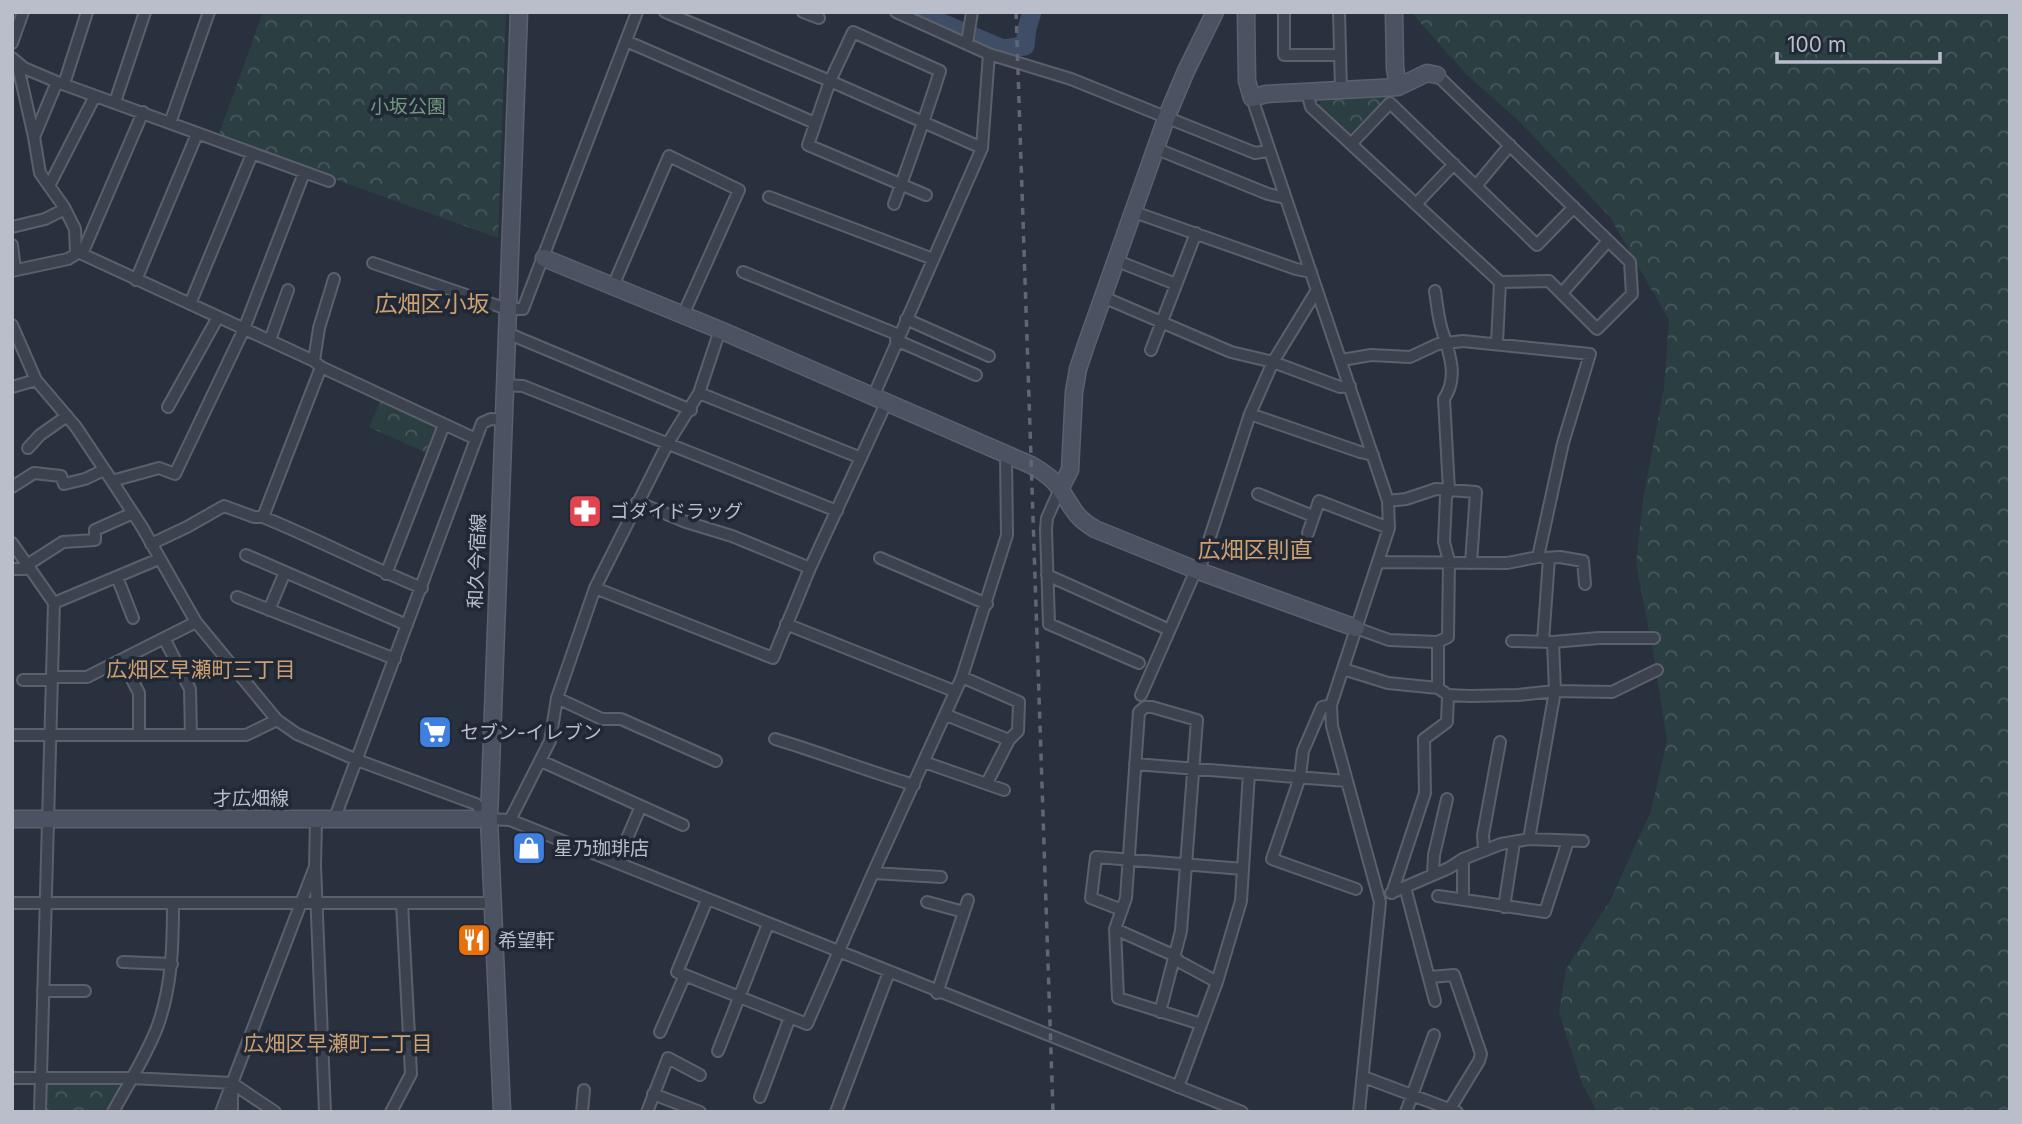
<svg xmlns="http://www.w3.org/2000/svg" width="2022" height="1124" viewBox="0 0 2022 1124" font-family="Inter,'Noto Sans JP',sans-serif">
  <defs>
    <pattern id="forest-crowns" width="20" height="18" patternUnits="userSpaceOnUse" patternTransform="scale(1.75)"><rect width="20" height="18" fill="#2b3e41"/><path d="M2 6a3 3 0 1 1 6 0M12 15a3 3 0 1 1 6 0" fill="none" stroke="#48585b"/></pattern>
  </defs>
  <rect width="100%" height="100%" fill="#29313f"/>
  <path fill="url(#forest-crowns)" d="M263,12H506L498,238L218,137Z
    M1411,12H2010V1112H1597L1582,1083L1559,1013L1566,969L1611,899L1651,811L1667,741L1654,657L1636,563L1643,500L1664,388L1669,320L1610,217L1518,120L1466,74Z
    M1388,94L1391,97L1355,135L1347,134L1319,105L1322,97Z
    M380,402L438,427L427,453L369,427Z
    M50,1083H117L119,1089L108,1112H46V1086Z"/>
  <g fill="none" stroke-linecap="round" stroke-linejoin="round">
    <path stroke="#404d67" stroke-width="19" d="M916,12L1003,49L1025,46L1027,28L1032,12"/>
    <g stroke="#5a616d" stroke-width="14">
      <path id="street" d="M665,12L830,81L982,148
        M803,12L819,18
        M896,12L989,54L1071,79L1255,153L1268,151
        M1284,12V55H1339
        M1339,12L1341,91
        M626,41L815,123
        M12,43L23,12
        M967,43L972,12
        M12,58L24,68L57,82L329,181
        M64,84L87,12
        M1307,92L1311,107L1500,282L1549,281L1597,329L1632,294L1630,262L1437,75
        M1252,98L1388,501L1389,528L1331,705L1332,726L1380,902L1359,1112
        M115,102L145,12
        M143,112L82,254L314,361L321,367L476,439
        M170,123L209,12
        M34,137L57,82
        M1351,144L1390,103L1537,245L1574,207
        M1157,149L1268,194L1285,198
        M49,186L95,96
        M1476,186L1510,145
        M769,197L933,259
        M894,204C910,160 926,116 940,71L853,32L830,81L808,145L926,195
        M1416,204L1454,164
        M1134,212L1296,269L1311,272
        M12,227L45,219L65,209
        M12,245L15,270
        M1117,261L1176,284
        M373,263L507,309H523L637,12
        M12,271L68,259L76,254L75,229L64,207L40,173L34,137L17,62
        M743,272L899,335
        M136,280L197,134
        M613,286L669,156L739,190L683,315
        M1562,293L1608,241
        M1103,297L1231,352L1273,362L1340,387L1350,386
        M190,304L252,154
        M906,319L989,356
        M12,325L36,380L76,427L112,481L142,527L196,622L277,720L297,734L357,760L476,804L489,819L510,820C753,919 997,1016 1242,1112
        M507,333L691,410
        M270,340L288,290
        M896,340L976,375
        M1497,343L1500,282
        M1151,350L1196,233
        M1342,360L1371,355L1410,357L1438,344L1463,341L1590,354L1563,443L1538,557L1507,563L1379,562
        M314,361L319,328L334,279
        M321,367L263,517C317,539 368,566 422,588
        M505,385L523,386L837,511
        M12,387L36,380
        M699,393L861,458
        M873,397L982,148L989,54
        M168,407L218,317
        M1250,414L1360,452L1373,455
        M28,448L40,435L67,416
        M112,481L159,468L175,474L244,329L304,173
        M12,487L34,473L61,476L64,484L85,479L104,470
        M1060,489L1047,518L1046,529L1049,624L1139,663
        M1258,494L1313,516
        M1388,501L1406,499L1436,489L1476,492L1471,563
        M637,502L686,522L732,536L810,568
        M1308,533L1319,501L1389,528
        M12,543L54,603L40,1112
        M151,544L187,527L224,506L254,517H263
        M246,555L407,625
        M880,558L987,604
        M1544,558L1560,557L1583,561L1585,584
        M27,565L63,542L95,540V530L133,513
        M12,569H29
        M1199,571L1250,414L1273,362L1317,290
        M386,574L444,425
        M1047,575L1163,627
        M117,577L133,618
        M595,588L773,658L810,568L887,401
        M237,597L395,659
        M54,603L159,559
        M269,610L285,572
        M786,624L954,691
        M1356,628L1389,640L1438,642
        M165,640L190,689L191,735
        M1512,641L1553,642L1599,638H1654
        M1543,642L1549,558
        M122,660L139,693V735
        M1343,669L1388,683L1438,688
        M52,677H87L196,622
        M962,677L1019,702L1018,731L1009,740L987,783
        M23,680H52
        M1141,695L1196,570
        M1448,695L1470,696L1518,695L1555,691L1612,692L1657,670
        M557,698L602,719H621L716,761
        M1331,705L1322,707L1303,751L1300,777L1272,859L1356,889
        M946,715L1009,740
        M12,735H246L277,720
        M775,739C822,753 867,771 914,785
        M541,761L683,825
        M924,762L1004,790
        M1135,764L1346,781
        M316,819L315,866L325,1112
        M334,820L482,423L491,419L503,420
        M510,820L550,741L557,698L595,588L668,443L699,393L720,330
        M1529,839L1555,691L1553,642
        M625,843L641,806
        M1484,849L1483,835L1500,742
        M1463,859V900
        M873,873L941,877
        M1433,874L1434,855L1447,799
        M1405,887L1435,1001
        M1391,893L1449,868L1463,859L1501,844L1529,839L1583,841
        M1392,893L1425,793L1424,739L1447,722L1448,695L1438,688V642L1448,637L1449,561L1444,542L1446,497L1449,490L1444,399C1459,377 1449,352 1442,330C1438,318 1437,304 1435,291
        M1438,896L1545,912L1568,841
        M707,900L677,972L807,1024L873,873L962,677L1007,535L1006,455
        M927,902L964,912
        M12,903H491
        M1504,907L1514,843
        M1122,910L1091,898L1096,857L1243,869
        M1115,929L1173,955L1180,962L1217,982
        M123,962L172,964
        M1430,977L1454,975L1481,1054L1479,1061L1448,1112
        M43,991H85
        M937,993L968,900
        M1160,1012L1181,931L1197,720L1152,707H1145L1139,712L1126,898L1115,929L1118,998L1201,1024
        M660,1032L685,975
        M718,1051L768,924
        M1364,1077L1457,1112
        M12,1078H131L232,1083L275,1112
        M1178,1087L1217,982L1241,901L1249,773
        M232,1089V1112
        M653,1094L700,1112
        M760,1097L790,1017
        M113,1112C128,1084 147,1055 158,1025C172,985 173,945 173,903
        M221,1112L314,869
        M391,1112L411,1074L402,903
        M582,1112L584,1090
        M647,1112L668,1058L700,1075
        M836,1112L889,972
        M1406,1112L1434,1035"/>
    </g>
    <g stroke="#5a616d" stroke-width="19">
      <path id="secondary" d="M1246,12L1247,81L1252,98L1266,94L1398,87L1427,73L1437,75
        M1394,12L1395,68L1398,87
        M544,258L720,330L1031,465C1042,471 1054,479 1061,490C1073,509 1075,517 1095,529L1196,570L1356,628
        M1060,489L1070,470L1074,392L1078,369L1086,345L1167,116L1186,71L1215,12
        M12,819H489
        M502,1112L489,819L519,12"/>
    </g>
    <use href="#street" stroke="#3c434f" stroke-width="10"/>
    <use href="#secondary" stroke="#4b5262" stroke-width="16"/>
    <path stroke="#5f6776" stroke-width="3.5" stroke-dasharray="7 7" stroke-linecap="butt" d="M1016,12L1053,1112"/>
  </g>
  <defs>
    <g id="pharmacy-square" transform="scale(1.75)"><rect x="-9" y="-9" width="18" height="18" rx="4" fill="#e0444e" stroke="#212835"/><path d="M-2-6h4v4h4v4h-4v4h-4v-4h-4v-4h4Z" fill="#fff"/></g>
    <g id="supermarket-square" transform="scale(1.75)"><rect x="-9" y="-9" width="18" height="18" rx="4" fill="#3f7fe0" stroke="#212835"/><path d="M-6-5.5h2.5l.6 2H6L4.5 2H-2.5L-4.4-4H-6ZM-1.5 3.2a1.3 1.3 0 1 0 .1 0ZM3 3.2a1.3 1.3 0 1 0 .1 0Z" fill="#fff"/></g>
    <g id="shop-square" transform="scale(1.75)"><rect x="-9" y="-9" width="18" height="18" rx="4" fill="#3f7fe0" stroke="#212835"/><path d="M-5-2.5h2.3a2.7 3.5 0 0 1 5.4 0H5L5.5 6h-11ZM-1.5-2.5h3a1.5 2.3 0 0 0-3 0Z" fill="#fff"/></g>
    <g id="restaurant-square" transform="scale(1.75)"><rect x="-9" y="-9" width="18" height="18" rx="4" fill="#e8710a" stroke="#212835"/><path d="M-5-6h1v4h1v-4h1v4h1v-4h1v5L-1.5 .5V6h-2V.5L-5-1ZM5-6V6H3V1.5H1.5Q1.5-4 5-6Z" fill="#fff"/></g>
  </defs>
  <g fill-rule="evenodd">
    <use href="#pharmacy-square" x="585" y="511"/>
    <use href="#supermarket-square" x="435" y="732"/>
    <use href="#shop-square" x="529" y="848"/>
    <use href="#restaurant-square" x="474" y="940"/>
  </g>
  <g text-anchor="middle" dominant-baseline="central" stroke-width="7" stroke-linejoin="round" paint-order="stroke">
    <g font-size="19" fill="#72987e" stroke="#212835">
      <text x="408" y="106">小坂公園</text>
    </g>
    <g font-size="19" fill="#b9beca" stroke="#212835" text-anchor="start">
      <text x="610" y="511">ゴダイドラッグ</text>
      <text x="460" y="732">セブン-イレブン</text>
      <text x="554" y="848">星乃珈琲店</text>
      <text x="498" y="940">希望軒</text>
    </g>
    <g font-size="19" fill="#b9beca" stroke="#212835">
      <text transform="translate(477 561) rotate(-88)">和久今宿線</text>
      <text x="251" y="798">才広畑線</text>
    </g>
    <g font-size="21" fill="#cda071" stroke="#212835">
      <text x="201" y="669">広畑区早瀬町三丁目</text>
      <text x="338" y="1043">広畑区早瀬町二丁目</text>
    </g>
    <g font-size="23" fill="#cda071" stroke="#212835">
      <text x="432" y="304">広畑区小坂</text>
      <text x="1255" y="550">広畑区則直</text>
    </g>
  </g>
  <rect width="2022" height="1124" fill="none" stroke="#b9beca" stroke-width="28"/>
  <path d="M1777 52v10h163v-10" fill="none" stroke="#b9beca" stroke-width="3.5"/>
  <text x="1787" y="52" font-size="21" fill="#b9beca" stroke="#212835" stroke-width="5" paint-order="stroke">100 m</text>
</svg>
